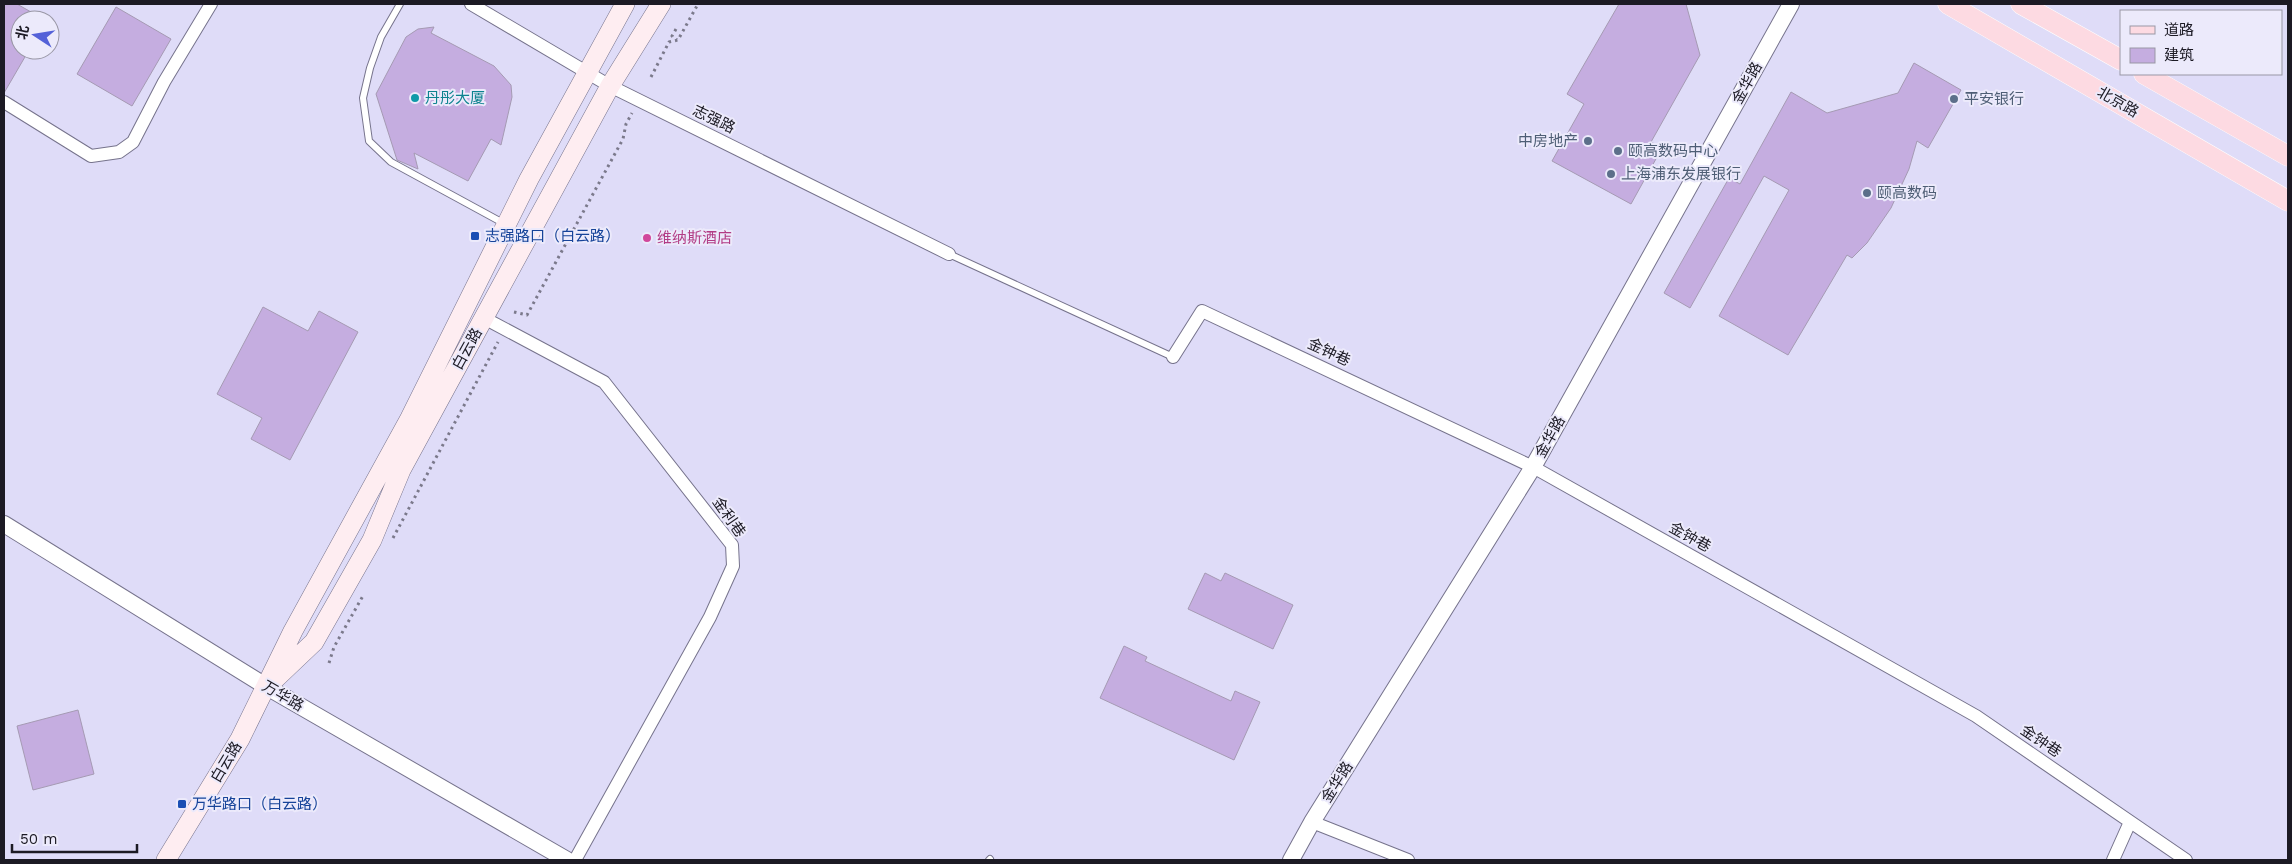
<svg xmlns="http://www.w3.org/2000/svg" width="2292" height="864" viewBox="0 0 2292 864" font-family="'Work Sans','Noto Sans SC',sans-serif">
  <rect width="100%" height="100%" fill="#dfdcf8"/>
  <path fill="#c5ade0" stroke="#a59ab3" d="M4,4H17L45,20H20V50H29L4,93Z
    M1619,4H1686L1700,55L1651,142L1662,148L1631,204L1552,161L1584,104L1567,94Z
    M116,7L171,39L132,106L77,74Z
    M434,27L431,33L494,66L511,85L512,97L501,145L491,139L468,181L414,153L418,169L397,160L376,94L406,37L418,29Z
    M1914,63L1961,90L1928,148L1917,141L1909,169L1891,208L1867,243L1852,258L1847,255L1788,355L1719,316L1789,190L1764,176L1690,308L1664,293L1729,178L1740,184L1791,92L1827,113L1898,93Z
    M263,307L308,331L319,311L358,332L290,460L251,439L262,418L217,394Z
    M1205,573L1221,581L1225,573L1293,605L1273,649L1188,609Z
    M1124,646L1147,657L1145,661L1231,701L1235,691L1260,702L1234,760L1100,698Z
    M78,710L94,774L33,790L17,726Z"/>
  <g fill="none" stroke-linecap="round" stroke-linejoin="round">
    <g stroke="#76738c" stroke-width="8">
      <path id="service" d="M400,4L381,37L370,68L363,98L369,141L391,162L505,224
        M949,254L1173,357
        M989,860L990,859"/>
    </g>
    <g stroke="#76738c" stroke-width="14">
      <path id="minor" d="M471,4L610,86L949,254
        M4,102L91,156L119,152L133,142L164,82L211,4
        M484,318L604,382L732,545L733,566L710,617L575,860
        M1173,357L1202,311L1533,467L1976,716L2186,860
        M1312,822L1408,860
        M2113,860L2130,822"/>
    </g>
    <g stroke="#76738c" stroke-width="18">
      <path id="tertiary" d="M4,524L267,687L567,860
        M1291,860L1312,822L1533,467L1791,4"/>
    </g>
    <g stroke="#76738c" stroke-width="20">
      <path id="secondary" d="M275,679L314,642L372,540L401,470L610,86L661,4
        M166,860L240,739L293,631L410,418L529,179L625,4"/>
    </g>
    <g stroke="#fff" stroke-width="21">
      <path id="primary" d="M1948,4L2288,201
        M2021,4L2121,60
        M2144,74L2288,156"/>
    </g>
    <path stroke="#7b798b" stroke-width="3" stroke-dasharray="2.5 4" stroke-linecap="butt" d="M676,29L672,36L677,40
      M651,77L669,42L678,40L698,4
      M514,312L527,315L623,139L626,124L632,113
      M393,538L498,342
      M329,663L334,647L364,594"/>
    <use href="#service" stroke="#fff" stroke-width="6"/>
    <use href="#minor" stroke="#fff" stroke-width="12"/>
    <use href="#tertiary" stroke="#fff" stroke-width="16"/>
    <use href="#secondary" stroke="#feedf1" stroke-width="19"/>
    <use href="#primary" stroke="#fddae2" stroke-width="20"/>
  </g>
  <circle fill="#0f9aa8" stroke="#eceafb" stroke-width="2" cx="415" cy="98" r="5"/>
  <g fill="#5c6f8a" stroke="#eceafb" stroke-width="2">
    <circle cx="1954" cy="99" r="5"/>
    <circle cx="1588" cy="141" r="5"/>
    <circle cx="1618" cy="151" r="5"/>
    <circle cx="1611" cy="174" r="5"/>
    <circle cx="1867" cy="193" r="5"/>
  </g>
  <g fill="#1a4fb4" stroke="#eceafb" stroke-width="2">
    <rect x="470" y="231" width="10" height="10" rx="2.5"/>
    <rect x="177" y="799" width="10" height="10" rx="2.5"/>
  </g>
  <circle fill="#d1479c" stroke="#eceafb" stroke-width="2" cx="647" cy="238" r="5"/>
  <g text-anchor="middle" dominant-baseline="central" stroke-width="4" stroke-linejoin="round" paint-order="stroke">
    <g font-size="15" fill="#1c1a24" stroke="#eceafb">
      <text transform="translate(1747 83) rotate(-61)">金华路</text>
      <text transform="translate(2118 102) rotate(30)">北京路</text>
      <text transform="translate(714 119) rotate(26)">志强路</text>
      <text transform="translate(467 349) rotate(-61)">白云路</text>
      <text transform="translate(1329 352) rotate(25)">金钟巷</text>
      <text transform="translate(1550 437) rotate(-61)">金华路</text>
      <text transform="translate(729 517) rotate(55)">金利巷</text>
      <text transform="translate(1690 537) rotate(29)">金钟巷</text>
      <text transform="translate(283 696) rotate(30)">万华路</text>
      <text transform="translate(2041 741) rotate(34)">金钟巷</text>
      <text transform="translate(226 762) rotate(-59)">白云路</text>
      <text transform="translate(1337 782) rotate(-58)">金华路</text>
    </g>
    <g font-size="15" fill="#0d838f" stroke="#eceafb" text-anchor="start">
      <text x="425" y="98">丹彤大厦</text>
    </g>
    <g font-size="15" fill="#4e5e75" stroke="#eceafb" text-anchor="start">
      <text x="1964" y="99">平安银行</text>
      <text x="1578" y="141" text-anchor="end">中房地产</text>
      <text x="1628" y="151">颐高数码中心</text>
      <text x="1621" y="174">上海浦东发展银行</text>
      <text x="1877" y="193">颐高数码</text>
    </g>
    <g font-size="15" fill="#164399" stroke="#eceafb" text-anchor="start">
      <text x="485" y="236">志强路口（白云路）</text>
      <text x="192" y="804">万华路口（白云路）</text>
    </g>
    <g font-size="15" fill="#b23c85" stroke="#eceafb" text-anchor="start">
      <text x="657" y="238">维纳斯酒店</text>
    </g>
  </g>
  <rect width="2292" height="864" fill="none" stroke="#1c1a24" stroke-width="10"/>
  <rect x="2120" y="10" width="162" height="65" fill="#eceafb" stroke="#9997a5"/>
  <rect x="2130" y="26" width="25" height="8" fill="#fddae2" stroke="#9997a5"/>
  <text x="2164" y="35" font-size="15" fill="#1c1a24">道路</text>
  <rect x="2130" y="48" width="25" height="15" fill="#c5ade0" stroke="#9997a5"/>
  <text x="2164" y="60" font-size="15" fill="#1c1a24">建筑</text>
  <g transform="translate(35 35) rotate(282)"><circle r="24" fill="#eceafb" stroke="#9997a5"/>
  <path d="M0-4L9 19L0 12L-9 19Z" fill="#5461d8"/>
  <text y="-8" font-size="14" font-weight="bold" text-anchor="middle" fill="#1c1a24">北</text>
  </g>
  <path d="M12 844v8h125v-8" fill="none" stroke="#1c1a24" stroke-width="2.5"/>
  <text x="20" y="844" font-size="15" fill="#1c1a24" stroke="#eceafb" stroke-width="4" paint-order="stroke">50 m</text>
</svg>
